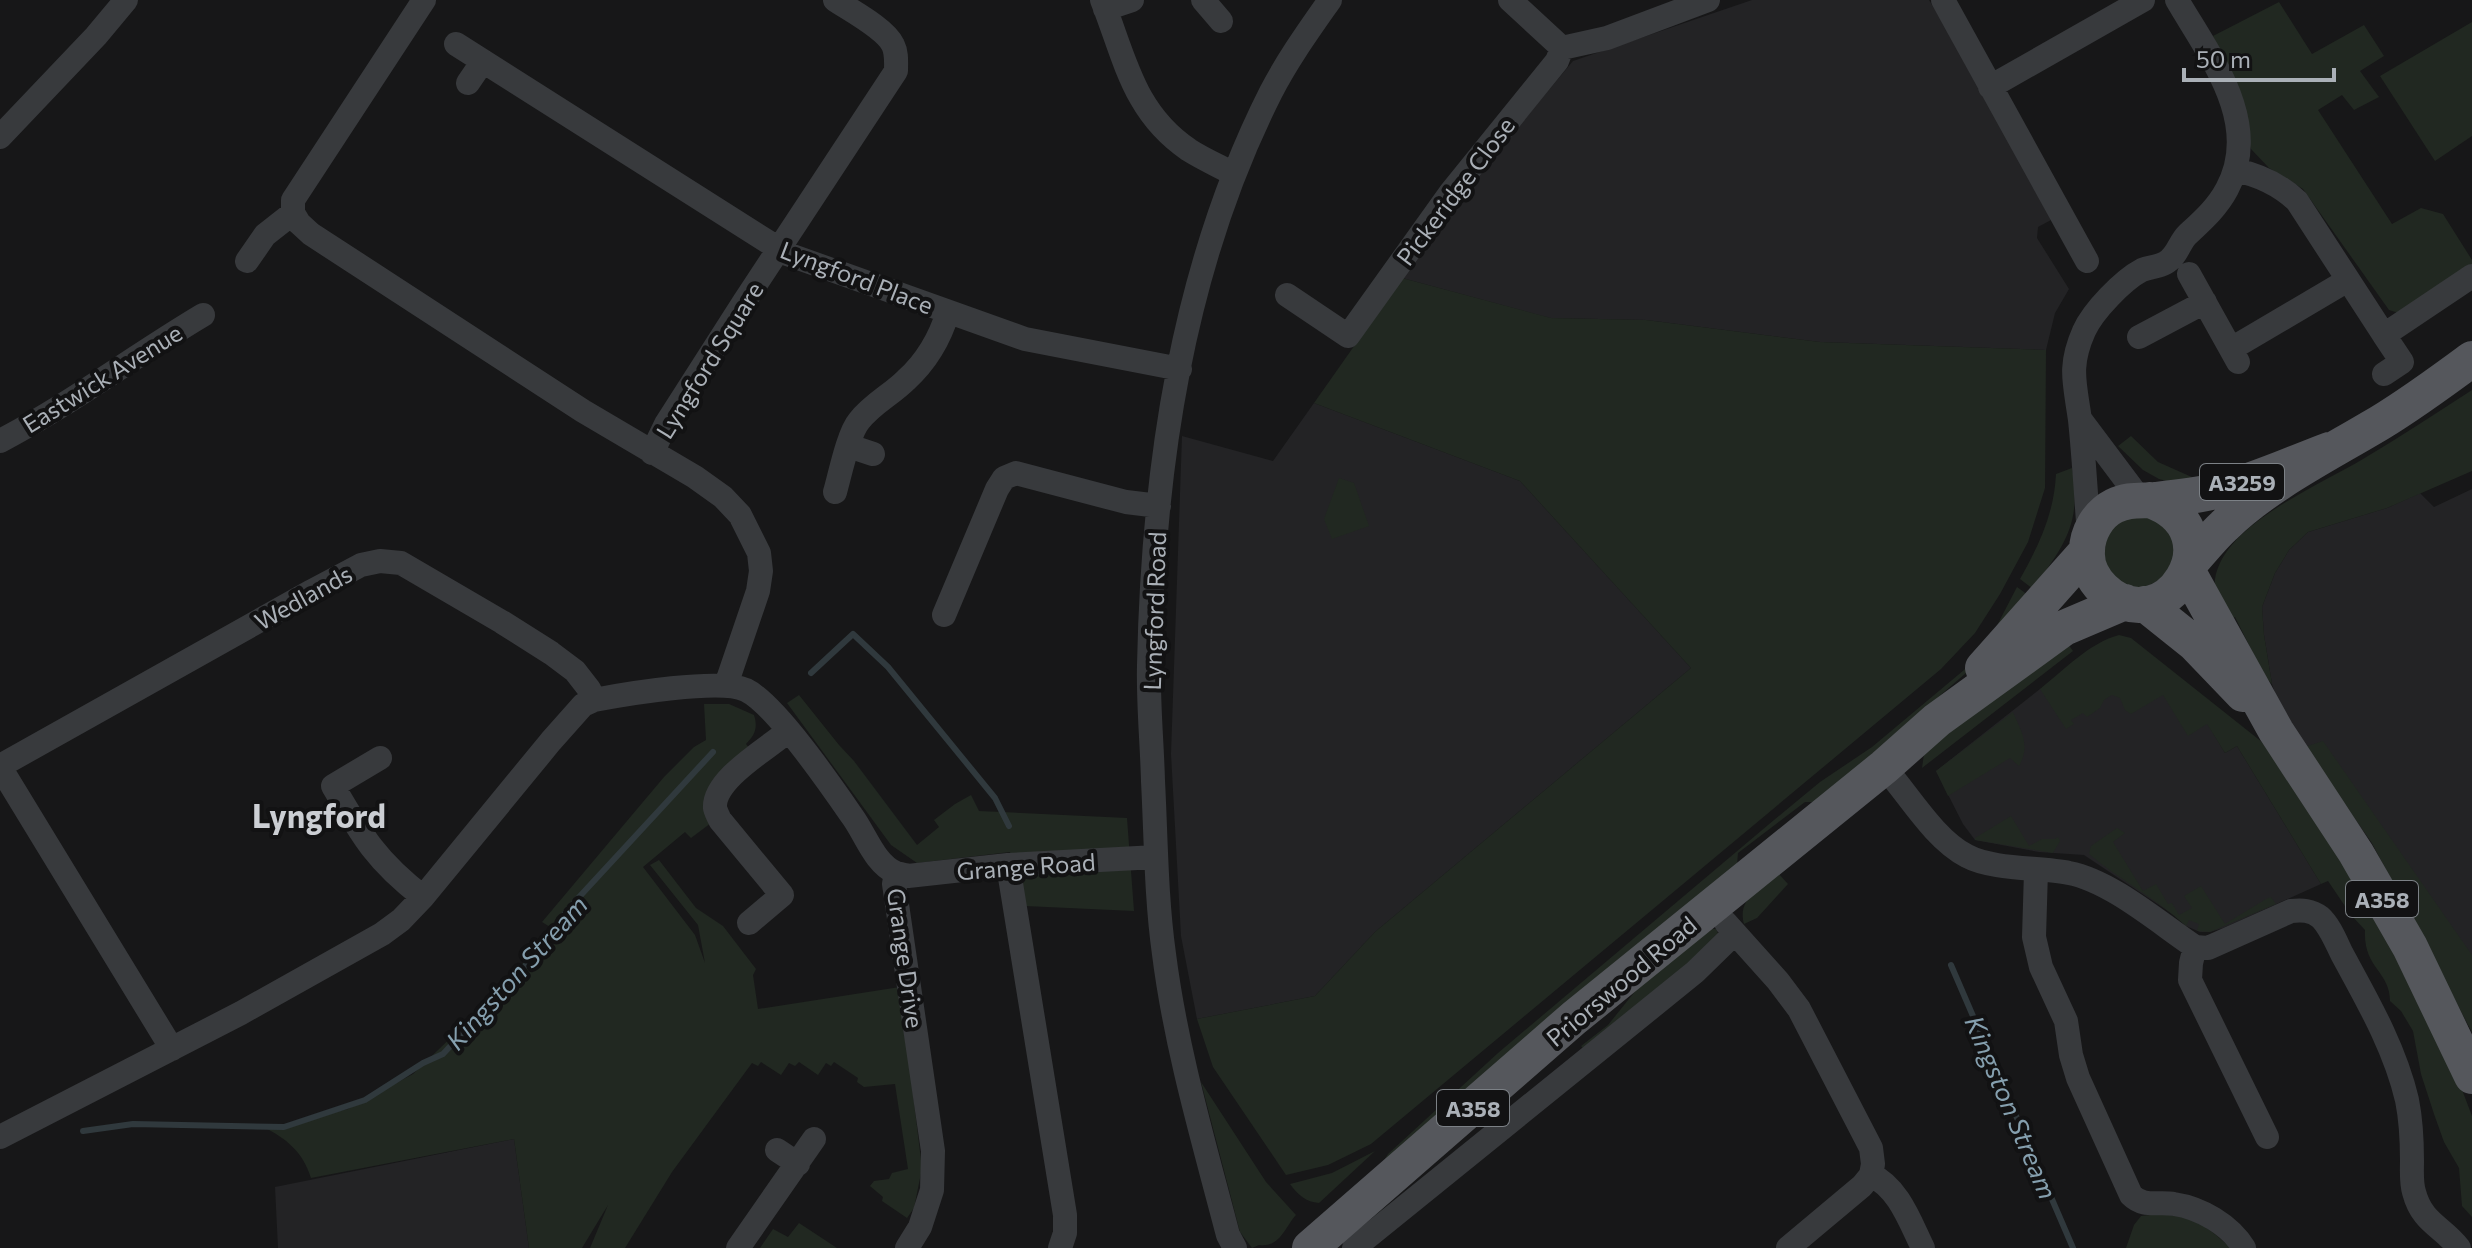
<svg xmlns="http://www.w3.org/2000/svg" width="2472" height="1248" viewBox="0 0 2472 1248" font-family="Commissioner,sans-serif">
  <rect width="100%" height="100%" fill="#171718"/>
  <path fill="#232325" d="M1752,0H1929L1980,84L2051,220L2038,227L2037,238L2069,289L2055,313L2046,350L1820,342L1646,320L1550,318L1402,278L1480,172L1573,61Z
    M1314,403L1520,481L1691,668L1375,932L1315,996L1197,1019L1181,936L1171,754L1182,436L1273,461Z
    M2472,489V1032L2372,843L2282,715L2272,684L2264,635L2262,607L2275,573L2289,550L2308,532L2387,508L2420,493L2434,507Z
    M2097,656H2140L2206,721L2225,753L2237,746L2321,884L2223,928L2210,932H2200L2186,926L2174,915L2084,855L2039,852L1975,840L1963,824L1936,771L2040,689Z
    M514,1139L529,1248H278L275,1187Z"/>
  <path fill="#212821" d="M2279,2L2312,54L2364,25L2384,56L2360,71L2379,97L2354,110L2342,95L2318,110L2392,224L2421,208L2443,214L2472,260V270L2402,314L2389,310L2303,189L2269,168L2251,149L2229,73L2213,36Z
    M2472,22V136L2435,161L2380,76Z
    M1402,278L1551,318L1646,320L1820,342L2046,350L2045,488L2028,542L2000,594L1975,633L1941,669L1371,1144L1328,1165L1286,1175L1213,1067L1197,1019L1315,996L1375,932L1691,668L1520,481L1314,403Z
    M2472,390V471L2387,508L2308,532L2289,550L2275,573L2262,607L2264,635L2272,684L2265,677L2235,617L2227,621C2217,600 2209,586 2220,563C2241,518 2321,484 2363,459C2400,437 2436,413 2472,390Z
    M2131,436L2158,462L2194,478L2173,483L2159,479L2143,470L2118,446Z
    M2072,468C2082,524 2064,545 2033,589L2020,579C2039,545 2054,514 2056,474Z
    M1339,478L1354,483L1369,526L1332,539L1324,519Z
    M2138,512L2175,532L2174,573L2137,591L2109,576C2098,533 2099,532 2138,512Z
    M2017,587L2028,595L1966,673L1817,802H1805L1738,853L1737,865L1381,1165L1388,1154L1498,1053L1768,825L1820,782L1872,747L1964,670L1992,635Z
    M2119,635L2131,638L2262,742L2348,867L2409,983L2461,1087L2472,1116V1217L2462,1206L2459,1168L2444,1142L2434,1114L2421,1074L2413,1031L2401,1011L2390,1001C2390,971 2363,968 2365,930L2351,915L2328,881L2321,884L2237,746L2225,753L2207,724L2188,736L2163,695L2131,714L2125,710L2120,698L2112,695L2104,700L2100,708L2087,717L2083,713L2071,720L2074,724L2066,729L2040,689C2064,670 2089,643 2119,635Z
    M2062,636L2073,651L1922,768L1924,754Z
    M799,695L839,745L854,761L917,845L939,827L934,820L955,804L971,795L979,811L1127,818L1134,911L1025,906L1010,852L917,863L891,845L787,703Z
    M704,704H729L754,715C758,728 755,735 746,744L750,749L711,823L691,838L685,832L643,867L695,935L705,963L698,925L650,865L659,860L696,908L723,926L756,969L753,975L758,1009L900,987L922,1168L914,1208L907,1218L882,1201L883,1197L870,1186L874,1181L889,1179L892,1173L908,1169L895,1084L864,1087L857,1082L858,1078L834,1062L831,1066L826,1063L818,1075L799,1062L795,1066L789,1063L781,1075L761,1062L758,1066L752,1063L672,1172L625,1248H590L608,1205L582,1248H529L514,1139L311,1178C303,1152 286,1138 263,1127L285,1124L348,1109L413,1074L462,1027L460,1024L501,987L547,937L550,927L542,922L664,777L694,747L706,740Z
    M2013,712C2021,731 2031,746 2019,766L2010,758L1948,796L1936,771Z
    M2323,741L2472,955V1032L2372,843L2305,747Z
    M2011,816L2029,846L2042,839H2055L2058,837L2060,841L2053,853L1975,840V838Z
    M2117,828L2125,833L2113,842L2143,891L2156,884L2168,904L2172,903L2179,915L2192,908L2184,896L2201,886L2225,924L2266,899L2271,897L2276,904L2210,932L2197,931L2199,924L2189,920L2186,926C2157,899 2120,880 2089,854L2091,846Z
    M1778,873L1788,884L1757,918L1744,924C1737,899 1760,887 1778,873Z
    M1712,929H1716L1719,936L1587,1053L1581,1046L1608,1025L1645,979Z
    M1201,1082L1266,1182L1296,1215C1285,1227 1280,1248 1259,1245L1252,1248L1240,1232Z
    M1375,1151L1319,1203C1306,1202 1298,1195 1290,1184L1332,1173Z
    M2158,1214C2197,1217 2202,1223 2231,1248H2126L2134,1225L2141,1216Z
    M799,1223L837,1248H760L773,1229L788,1237Z"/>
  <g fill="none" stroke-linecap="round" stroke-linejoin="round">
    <path stroke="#30393d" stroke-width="6" d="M811,673L853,634L888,667L995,798L1009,826
      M1951,965L2073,1248
      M83,1131L133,1124L284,1127L365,1100L423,1063L443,1054L536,954L569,908L713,752"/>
    <path stroke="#383a3d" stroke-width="24" d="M424,0L293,200V213L299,223L311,234L583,411L695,477L723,497L740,515L759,553L761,571L758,591L726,685
      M1102,0C1125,58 1133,112 1189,150C1203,159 1219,166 1234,174
      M1203,0L1221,21
      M1510,0L1562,48L1607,38L1708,0
      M1943,0L2087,261
      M1105,9L1132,0
      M456,44L787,254L1025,339L1180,369
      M468,83L483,61
      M1990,87L2143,0
      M0,137L96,36L126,0
      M2235,170C2259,175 2279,184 2297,201L2384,335
      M247,261L265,235L293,213
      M2189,274L2238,362
      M1287,295L1348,336L1451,192L1557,61L1562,48
      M2139,337L2205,302
      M2231,349L2348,280
      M2384,374L2402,362L2384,335L2472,276
      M2080,419L2140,499
      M0,441C71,404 134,356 203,315
      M849,446L873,454
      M652,453L666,424L744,302L896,71C896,62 897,53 893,45C886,29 850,10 835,0
      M835,492C840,475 848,434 859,421C872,404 891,395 906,380C927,361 940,338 948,312
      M2089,535C2086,497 2084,458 2080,420C2075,383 2068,367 2084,331C2093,311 2123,280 2142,270C2150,267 2158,267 2165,263C2177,257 2179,243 2187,235C2202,221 2217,208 2227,189C2263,123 2209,55 2177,0
      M944,615L997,489L1004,478L1016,473L1126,502L1159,506
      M380,758L333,786C362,836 376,861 423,897
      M0,766L312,591L361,565L380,561L401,563L502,622L551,653L575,671L589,689L594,700C625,694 720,678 746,690C775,704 832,787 852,816C866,835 874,863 896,873L894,884L933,1151L932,1190L920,1227L907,1248
      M0,767L172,1049
      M1884,767C1909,795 1934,839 1967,856C1993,870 2041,867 2069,873C2111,881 2159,923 2195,947L2208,948L2291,911C2302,910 2311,910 2320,917C2330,926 2336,942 2342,954C2367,1000 2395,1048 2407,1100C2411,1120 2412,1141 2412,1161C2412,1171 2411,1182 2414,1192C2422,1223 2442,1226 2459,1248
      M1008,865L1065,1215V1233L1060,1248
      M2036,871L2034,937L2041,967L2066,1021L2071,1055L2078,1078L2131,1195C2144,1208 2158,1201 2174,1204C2201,1208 2230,1225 2244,1248
      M896,873L908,876L1008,865L1156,857
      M749,923L782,895L720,820C718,816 716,812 715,808C713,779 769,748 788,731
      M1726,923L1778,981L1799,1009L1871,1148L1873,1164L1871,1175C1899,1188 1910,1222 1923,1248
      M2195,947L2191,963L2190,980L2267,1137
      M0,1137L241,1013L382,934L401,920L423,897L551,741L583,705L594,700
      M777,1150L798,1164
      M738,1248L814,1139
      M1235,1248L1228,1235C1204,1143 1176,1049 1164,954C1156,897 1156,838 1153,781C1152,742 1148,703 1149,665C1153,469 1182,268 1271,92C1288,59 1309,30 1330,0
      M1354,1248L1695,972L1734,934
      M1788,1248L1862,1186L1871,1175"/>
    <path stroke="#55575c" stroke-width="36" d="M2150,500C2240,532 2163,647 2103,589C2093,579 2086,565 2087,551C2087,533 2098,514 2114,506C2128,499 2140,501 2155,500C2175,498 2196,496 2215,491C2251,483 2294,463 2329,450
      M2191,562C2202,550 2212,537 2224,526C2265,486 2322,457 2371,428C2406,408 2439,383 2472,359
      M2188,572L2276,731L2356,853L2410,947L2472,1076
      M2145,604L2195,644L2243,694
      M1983,668L2087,551
      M1310,1248L1574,1018L1884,767L1937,720L2064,628L2125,602"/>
  </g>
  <g text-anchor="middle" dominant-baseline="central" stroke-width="8" stroke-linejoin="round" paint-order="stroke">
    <g fill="#121213" stroke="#7c8186" stroke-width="2">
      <rect x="2200" y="464" width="84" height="36" rx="6"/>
      <rect x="2346" y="881" width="72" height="36" rx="6"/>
      <rect x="1437" y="1090" width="72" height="36" rx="6"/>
    </g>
    <g font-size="22" font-weight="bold" fill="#aab0b7">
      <text x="2242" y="482">A3259</text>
      <text x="2382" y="899">A358</text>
      <text x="1473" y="1108">A358</text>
    </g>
    <g font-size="24" fill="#aab0b7" stroke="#121213">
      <text transform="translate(1455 191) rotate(-53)">Pickeridge Close</text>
      <text transform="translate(857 277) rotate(21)">Lyngford Place</text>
      <text transform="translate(709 360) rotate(-58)">Lyngford Square</text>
      <text transform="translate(102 378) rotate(-32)">Eastwick Avenue</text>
      <text transform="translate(303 597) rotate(-29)">Wedlands</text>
      <text transform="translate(1154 611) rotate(-88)">Lyngford Road</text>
      <text transform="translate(1026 866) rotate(-4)">Grange Road</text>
      <text transform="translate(906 958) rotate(82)">Grange Drive</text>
      <text transform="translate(1621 981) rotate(-40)">Priorswood Road</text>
    </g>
    <g font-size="26" font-style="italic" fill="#859fae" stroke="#121213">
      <text transform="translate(516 972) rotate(-48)">Kingston Stream</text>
      <text transform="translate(2012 1107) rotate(67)">Kingston Stream</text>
    </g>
    <g font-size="32" font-weight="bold" fill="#cbced3" stroke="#121213">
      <text x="319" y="815">Lyngford</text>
    </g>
  </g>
  <path d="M2184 68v12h150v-12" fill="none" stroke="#aab0b7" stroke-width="4"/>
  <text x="2196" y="68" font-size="24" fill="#aab0b7" stroke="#121213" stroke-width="6" paint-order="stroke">50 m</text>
</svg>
